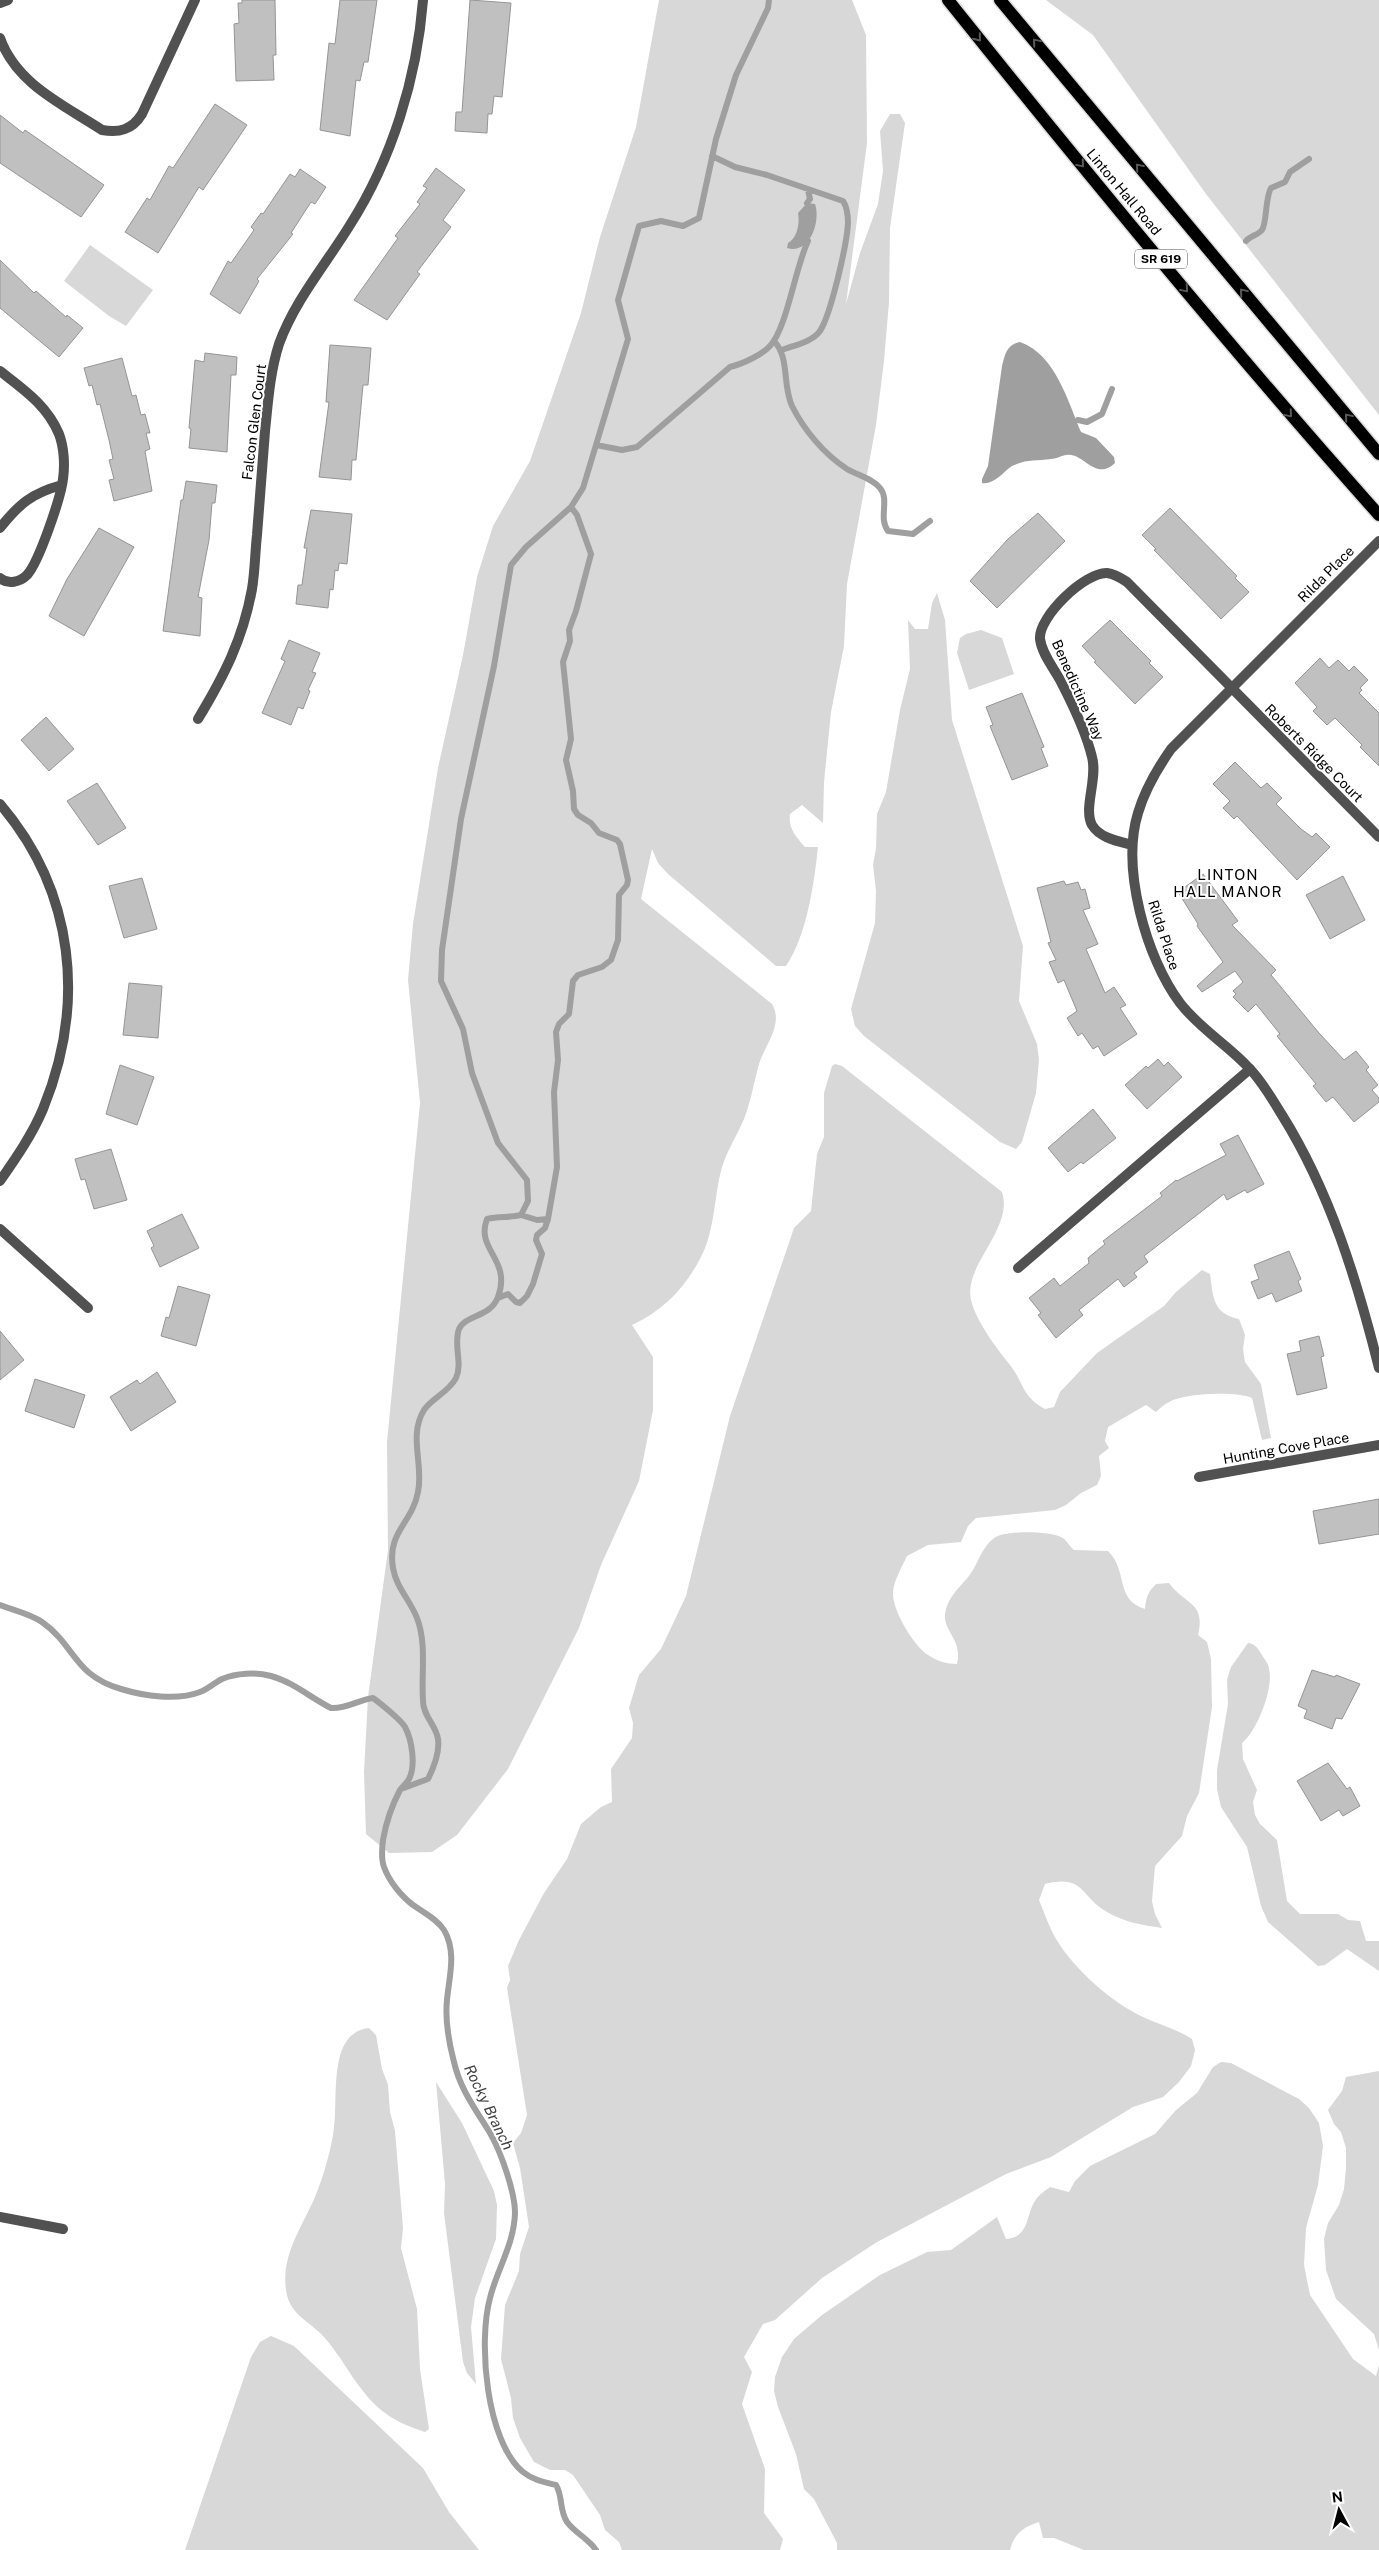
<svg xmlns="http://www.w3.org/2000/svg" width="1379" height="2550" viewBox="0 0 1379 2550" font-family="'Public Sans',sans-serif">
  <rect width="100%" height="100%" fill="#fff"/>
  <path fill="#d8d8d8" d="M659,0H852L866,35L867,143L846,304L860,253L878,204L883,171L880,131L890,114H900L905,123L890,228L889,302L884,361L876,425L847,584L844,646L831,712L824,782L823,823L802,805L790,814C788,828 796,837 805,847H818C814,884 807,935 786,966H776L668,874L658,863L652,849L641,899L772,1004C784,1024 765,1045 759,1064C754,1082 751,1101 744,1119C736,1138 724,1155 720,1175C714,1202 714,1232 701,1257C685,1288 664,1310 632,1325L653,1357V1410L639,1481L601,1565L579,1628L508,1769L457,1835L432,1852L389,1853L366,1834L364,1772L368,1697L388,1550L387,1442L420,1103L408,980L413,924L438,768L463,655L477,577L493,526L530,461L581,313L600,237L636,127Z
    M1046,0H1379V415L1206,194L1093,35Z
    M90,245L153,290L126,326L109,316L64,281Z
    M937,593L945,620L952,720L1023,946L1019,1001L1037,1044L1039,1060L1036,1093L1022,1142L1016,1149L1000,1142L864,1036L855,1026L851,1009L875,923L876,891L873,865L876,848L877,814L886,792L900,710L910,669L908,620L915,629H928L932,603Z
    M981,630L1002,638L1014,674L969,690L957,653L960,638L966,634Z
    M835,1064L842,1066L1002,1192C1014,1229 963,1265 971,1300C976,1321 997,1349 1010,1365C1025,1384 1021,1396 1045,1409L1054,1407L1060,1392L1097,1353L1164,1306L1176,1292L1202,1270L1210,1274C1213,1297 1213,1314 1239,1319L1245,1335L1243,1349L1245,1362L1261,1384L1271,1438L1262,1440L1252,1398C1237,1391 1185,1393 1169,1402C1165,1404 1160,1408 1156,1412L1146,1405L1108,1427L1105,1441L1109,1448L1099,1456L1101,1476L1097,1485L1081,1493L1066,1505L1055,1510L976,1518L968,1526L961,1542L928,1545L907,1556C902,1567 894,1580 893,1592C892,1610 913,1645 928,1655C937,1661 946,1664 957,1664C963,1640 943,1631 945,1614C947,1598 959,1588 969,1576C978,1564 981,1548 994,1538C1004,1530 1050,1531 1061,1537C1066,1539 1069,1546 1074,1550L1108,1551C1129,1572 1114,1599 1145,1609C1146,1597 1148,1592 1156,1584L1169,1583C1185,1605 1206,1602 1198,1635L1207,1642L1211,1659L1212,1707L1199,1793L1187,1816L1182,1836L1155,1866L1152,1901L1155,1914L1162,1928C1142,1925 1124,1922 1107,1912C1080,1897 1085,1874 1045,1884L1039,1900C1044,1912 1049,1927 1056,1939C1075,1970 1111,2002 1143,2017C1160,2025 1177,2029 1192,2039L1195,2050L1191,2066L1179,2082L1163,2097L1133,2107L1051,2157L1006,2174L877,2242L822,2278L775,2320L763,2324L744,2357L752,2372L742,2404L765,2469L764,2513L783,2539L780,2550H622L619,2542L605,2530L600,2515L573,2475L565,2470H550L534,2462L520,2438L513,2418L511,2398L501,2359L505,2305L519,2271L520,2254L529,2227L520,2168L513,2143L521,2133L527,2115L507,1988L510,1980L508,1966L519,1940L544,1893L567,1859L581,1824L601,1807L612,1802L611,1769L632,1738L633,1723L629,1708L639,1675L661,1649L686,1596L730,1416L794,1228L811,1211L817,1154L824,1137V1093L832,1066Z
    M1248,1643C1256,1644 1258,1649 1262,1655C1264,1659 1269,1664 1269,1669C1274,1688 1257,1731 1242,1743L1243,1759L1257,1790L1253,1802L1255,1815L1260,1824L1277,1840L1287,1901L1300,1914H1338L1348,1920L1360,1921L1366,1941H1379V1971L1347,1949L1325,1965L1318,1966L1268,1922L1261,1906L1247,1847L1221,1807L1217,1789V1770L1228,1704L1227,1680L1231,1667Z
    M369,2028L376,2035L382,2069L388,2085L390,2112L395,2131L403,2228L401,2248L417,2309L420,2369L429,2429L425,2432C409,2427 393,2420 381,2410C358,2391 344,2360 325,2338C310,2321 289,2315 286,2290C281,2255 302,2227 315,2197C323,2177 329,2157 333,2135C340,2103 325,2033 369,2028Z
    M1221,2062L1231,2063L1299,2099L1309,2108L1319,2123L1323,2146L1318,2185L1306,2228L1304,2265L1310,2295L1353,2359L1376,2376L1379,2365V2550H1084L1054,2538H1043L1039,2522C1023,2527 1014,2534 1010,2550H837V2543L814,2499L804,2489L796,2454L778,2407L774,2391L775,2377L782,2357L794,2339L822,2315L880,2275L927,2252L951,2250L997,2217L1006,2239C1031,2237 1025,2213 1037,2198C1040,2194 1046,2190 1050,2187L1069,2192L1075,2181L1090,2166L1155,2134L1176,2110L1197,2093L1213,2067Z
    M1379,2071V2350L1374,2334L1336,2299L1326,2270L1324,2239L1328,2223L1339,2205L1344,2189L1346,2168V2148L1341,2132L1334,2124L1328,2110L1342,2091L1346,2077Z
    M436,2082L462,2123L494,2191L497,2205L496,2239L475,2298L471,2327L476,2384L467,2373L463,2362L444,2213L445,2184Z
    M271,2336L294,2346L423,2468L449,2512L479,2550H185L251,2357L260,2342Z"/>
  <path fill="#9f9f9f" d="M807,203L815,204C821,221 810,255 787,248L788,243C797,238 800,224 798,213Z
    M1020,342C1056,355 1068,402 1081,432L1096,438L1114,457L1115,463C1095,482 1083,451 1066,455C1060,456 1056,459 1051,459C1036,461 1026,459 1012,466C1003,472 994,485 982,483V479L988,466L1002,366C1005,354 1007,344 1020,342Z"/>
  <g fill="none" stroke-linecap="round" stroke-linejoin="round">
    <path stroke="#9f9f9f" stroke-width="6" d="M712,156L735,167L767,175L843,201C847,207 848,215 848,223C847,244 831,314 820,331C812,342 795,345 782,350
      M807,203L810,199L808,190
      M1246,241C1250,236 1258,235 1262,230C1267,223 1265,198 1271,188L1285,182L1290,172L1309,159
      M774,341C790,358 782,384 792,406C804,430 824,454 847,469C857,475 872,478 880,488C890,500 878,518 888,531L913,534L930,521
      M1078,420L1087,422L1102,414L1112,389
      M596,445L622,450L637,447L730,367C742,364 762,355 770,346C787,328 795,268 808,241
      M521,1215L537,1220L548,1219L557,1167L554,1092L558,1060L556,1032L559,1024L569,1014L573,981L578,975L602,967L611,960L618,940L619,895L627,885L628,880L620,844L617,840L599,833L591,823L578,815L574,809L573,791L566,760L571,739L563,662L570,641L569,630L576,611L591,554L577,515L571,507
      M498,1298L508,1294L516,1302L520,1303L527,1296L533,1284L542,1254L536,1240L537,1235L545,1228L548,1219
      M0,1605C13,1610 31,1614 42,1622C76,1646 73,1675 121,1689C144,1696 177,1701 200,1692C208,1689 214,1683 222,1679C236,1673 256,1672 271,1676C293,1682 311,1698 331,1708C347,1709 358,1700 373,1698C380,1703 401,1720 405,1727C412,1740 416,1766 409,1779C407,1783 403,1786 400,1790C392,1805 386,1823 383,1840C382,1848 381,1859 384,1867C389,1881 401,1896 413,1905C423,1912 437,1919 444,1930C457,1952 449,1977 447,2000C445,2019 449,2043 454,2062C460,2089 476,2110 490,2133C501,2152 515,2192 515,2213C514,2245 497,2269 490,2298C478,2342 486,2441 523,2472C533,2480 544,2482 556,2485C563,2496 559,2510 567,2522C575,2533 589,2539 596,2550
      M401,1789L428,1779C434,1767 440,1753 438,1739C436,1725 423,1716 423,1701C421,1674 427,1644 417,1618C410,1600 396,1587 393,1568C387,1531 412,1524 418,1492C424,1465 408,1436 424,1410C432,1398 449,1392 456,1378C463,1363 453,1345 459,1329C466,1314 490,1318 498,1297C512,1259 475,1250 487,1219C499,1216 509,1218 521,1215L528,1201L527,1180L498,1143L472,1073L463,1029L441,981L442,950L461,819L494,666L511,565L526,547L571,507L583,488L628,339L618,300L639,226L661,221L683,226L699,218L716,139L736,75L768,8L769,0"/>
  </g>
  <path fill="#c0c0c0" stroke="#959595" d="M242,0H275L276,55H273L274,80L236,81L234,24L239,23L238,3H242Z
    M340,0H377L368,62H364L360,81L356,80L350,136L320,130L329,43L335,44Z
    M470,0L511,3L502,97L494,96L492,114H488L487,133L455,131L456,112H462Z
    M215,104L247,125L203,190L199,187L158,253L125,232L147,198L150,200L169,166L173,168Z
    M0,115L23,133L25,130L104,185L81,217L0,163Z
    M436,168L465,190L443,220L451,227L417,272L420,274L387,320L354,300L398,238L395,236L420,204L417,202L427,188L423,186Z
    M300,169L326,187L315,204L311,202L291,233L293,234L257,279L259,281L240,314L210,294L228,261L231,263L254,230L251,227L261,213L263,214L290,174L295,177Z
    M0,260L34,293L36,291L66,317L67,315L83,328L59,357L0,308Z
    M330,345L371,348L368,385H363L356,460H352L351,480L319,477L329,402H326Z
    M205,353L237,357L236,375H231L227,452L189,448L191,429L189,428L195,360L204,362Z
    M122,358L132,396L136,395L141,415L145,414L150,433H146L150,449L145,451L152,491L114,501L109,480L114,479L109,460L113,459L109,440L100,404L97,405L92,385L89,386L84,368Z
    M186,481L217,485L215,503H212L209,540L198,597L202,598L200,636L163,631L181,500H183Z
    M1170,508L1237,576L1235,578L1249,592L1221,619L1154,550L1156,549L1142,535Z
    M311,510L352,514L347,564L339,563L338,571L335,570L333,590L330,589L328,608L296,604L298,585H302L307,548H304Z
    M1038,513L1065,541L997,608L970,581L1008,539Z
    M99,528L134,547L84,636L49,616L67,579Z
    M1110,620L1151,661L1149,663L1163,677L1135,704L1094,662L1096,661L1082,646Z
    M289,640L320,653L312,672L316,673L308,690L310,691L303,709L298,707L291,725L262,713L285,661L281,659Z
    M1320,658L1329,668L1338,660L1349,671L1354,666L1368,680L1360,688L1362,690L1359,693L1379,713V766L1360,747L1362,745L1335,718L1327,725L1313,711L1317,707L1295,683Z
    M1022,693L1044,747L1041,748L1048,766L1012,780L990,726L993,725L986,707Z
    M46,717L74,749L49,771L21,740Z
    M1235,762L1261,788L1267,783L1282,798L1276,804L1301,829L1312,837L1316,833L1330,847L1297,880L1237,816L1234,819L1223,808L1230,801L1213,784Z
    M97,783L126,828L98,845L67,801Z
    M1203,874L1238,921L1232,925L1276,970L1271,975L1319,1033L1344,1060L1356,1051L1369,1067L1366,1070L1378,1085L1372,1090L1379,1098V1102L1354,1122L1333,1097L1326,1102L1313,1086L1316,1084L1277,1036L1280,1034L1256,1004L1248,1012L1233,997L1236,994L1233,991L1243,982L1235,971L1202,992L1197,986L1223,962L1197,926L1198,924L1178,892Z
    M1343,876L1365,920L1330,939L1306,895Z
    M142,878L157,929L124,938L109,886Z
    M1064,881L1066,885L1078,882L1081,890L1085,889L1090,908L1083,910L1098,944L1086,949L1105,993L1114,987L1126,1005L1120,1008L1137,1034L1104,1056L1098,1046L1093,1049L1082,1033L1078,1036L1067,1018L1077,1011L1064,980L1058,983L1049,962L1056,960L1048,943L1051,942L1037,888Z
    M129,983L162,986L158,1038L123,1035Z
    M1158,1059L1164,1066L1168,1062L1182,1077L1147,1109L1125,1085L1146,1066L1148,1068Z
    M120,1065L154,1077L137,1125L106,1114Z
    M1093,1109L1116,1138L1083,1164L1081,1162L1068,1172L1048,1148Z
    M1238,1135L1264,1184L1247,1193L1245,1190L1227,1200L1224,1194L1144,1256L1148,1262L1134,1273L1137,1277L1124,1287L1118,1279L1079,1310L1083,1315L1056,1338L1038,1315L1041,1313L1029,1298L1054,1278L1060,1286L1089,1263L1088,1258L1105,1244L1103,1241L1162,1196L1160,1193L1176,1180L1177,1181L1226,1155L1220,1144Z
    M111,1149L127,1200L94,1209L85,1179L81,1180L75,1159Z
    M182,1214L199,1248L160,1267L151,1248L154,1246L147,1231Z
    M1289,1251L1301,1279L1298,1281L1302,1291L1276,1302L1272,1293L1258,1299L1251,1282L1259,1279L1254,1265Z
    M178,1286L210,1295L196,1346L161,1336L166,1317L169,1318Z
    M0,1331L24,1360L0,1380Z
    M1319,1336L1324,1356L1321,1357L1327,1388L1297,1395L1287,1354L1301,1351L1299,1341Z
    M157,1372L176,1402L131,1431L110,1397L137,1380L140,1384Z
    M35,1379L85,1395L74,1428L25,1411Z
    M1379,1499V1534L1319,1544L1313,1511Z
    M1312,1670L1335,1677L1336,1675L1360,1684L1342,1719L1336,1718L1332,1729L1304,1718L1307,1710L1298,1706Z
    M1328,1763L1347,1789L1350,1787L1360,1806L1343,1816L1339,1810L1321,1821L1297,1781Z"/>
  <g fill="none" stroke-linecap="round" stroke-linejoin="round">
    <g stroke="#dbdbdb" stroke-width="15">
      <path id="primary" d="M948,0C1088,175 1230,348 1379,515
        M1000,0L1379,454"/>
    </g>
    <path stroke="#515151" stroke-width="10" d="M1018,1268L1250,1069"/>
    <path stroke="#515151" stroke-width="10" d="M0,3L8,0
      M0,38C16,84 64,105 102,130C119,133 132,130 142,114L195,0
      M0,371C23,389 47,405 59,434C64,447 65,465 63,479C61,497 39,562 27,575C20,582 8,585 0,578
      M0,528C19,504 32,493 62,485
      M1379,541L1171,749C1157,769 1145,789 1138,813C1121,868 1146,958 1180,1003C1200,1029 1228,1045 1249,1068C1262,1081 1272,1099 1282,1115C1330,1192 1357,1280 1379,1368
      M198,719C224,676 243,639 252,589C255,571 255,553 257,535C260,500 262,466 265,431C268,402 270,372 279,344C295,300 326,264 350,225C392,159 417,78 423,0
      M0,804C75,892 86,1004 43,1109C32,1135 16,1158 0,1181
      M1132,845C1117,841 1100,838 1092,825C1083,808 1098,779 1092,757C1086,732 1072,703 1060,680C1053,667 1042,654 1040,639C1038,617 1085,572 1107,573C1115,574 1121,578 1127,582L1379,837
      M0,1229L88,1308
      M1199,1477L1379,1445
      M0,2217L63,2229"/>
    <use href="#primary" stroke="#000" stroke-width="12"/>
  </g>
  <defs><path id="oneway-chevron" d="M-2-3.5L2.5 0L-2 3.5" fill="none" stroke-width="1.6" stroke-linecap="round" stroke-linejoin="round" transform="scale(1.25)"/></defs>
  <g stroke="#595959">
    <use href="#oneway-chevron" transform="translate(978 38) rotate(51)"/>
    <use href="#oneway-chevron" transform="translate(1036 42) rotate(-130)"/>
    <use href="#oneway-chevron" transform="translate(1081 164) rotate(50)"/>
    <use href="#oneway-chevron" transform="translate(1139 167) rotate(-130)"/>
    <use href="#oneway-chevron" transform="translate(1185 289) rotate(50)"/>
    <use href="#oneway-chevron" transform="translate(1243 292) rotate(-130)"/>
    <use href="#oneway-chevron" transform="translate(1289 414) rotate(50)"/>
    <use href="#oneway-chevron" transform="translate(1348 417) rotate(-130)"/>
  </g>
  <g text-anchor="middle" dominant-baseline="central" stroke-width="4" stroke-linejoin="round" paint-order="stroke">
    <rect fill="#fff" stroke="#4c4c4c" stroke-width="1" x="1135" y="249.5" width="52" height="19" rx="4"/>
    <g font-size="12" font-weight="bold" fill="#000">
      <text x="1161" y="259">SR 619</text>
    </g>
    <g font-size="14" fill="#000" stroke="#fff">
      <text transform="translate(1124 192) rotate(50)">Linton Hall Road</text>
      <text transform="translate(254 422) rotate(-83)">Falcon Glen Court</text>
      <text transform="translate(1326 574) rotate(-45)">Rilda Place</text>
      <text transform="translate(1078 690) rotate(66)">Benedictine Way</text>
      <text transform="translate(1314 753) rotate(45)">Roberts Ridge Court</text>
      <text transform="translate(1164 935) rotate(72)">Rilda Place</text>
      <text transform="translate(1286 1448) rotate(-10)">Hunting Cove Place</text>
    </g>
    <g font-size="15" letter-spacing="1" fill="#000" stroke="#fff">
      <text x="1228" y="874">LINTON<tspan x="1228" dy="17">HALL MANOR</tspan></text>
    </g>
    <g font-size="15" font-style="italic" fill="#404040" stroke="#fff">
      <text transform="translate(489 2107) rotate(64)">Rocky Branch</text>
    </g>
  </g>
  <g transform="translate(1339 2510) rotate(353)" stroke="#ffffff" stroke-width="4" paint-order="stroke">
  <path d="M0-4L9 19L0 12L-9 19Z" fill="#000000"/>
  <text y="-8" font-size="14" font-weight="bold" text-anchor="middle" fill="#000000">N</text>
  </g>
</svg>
